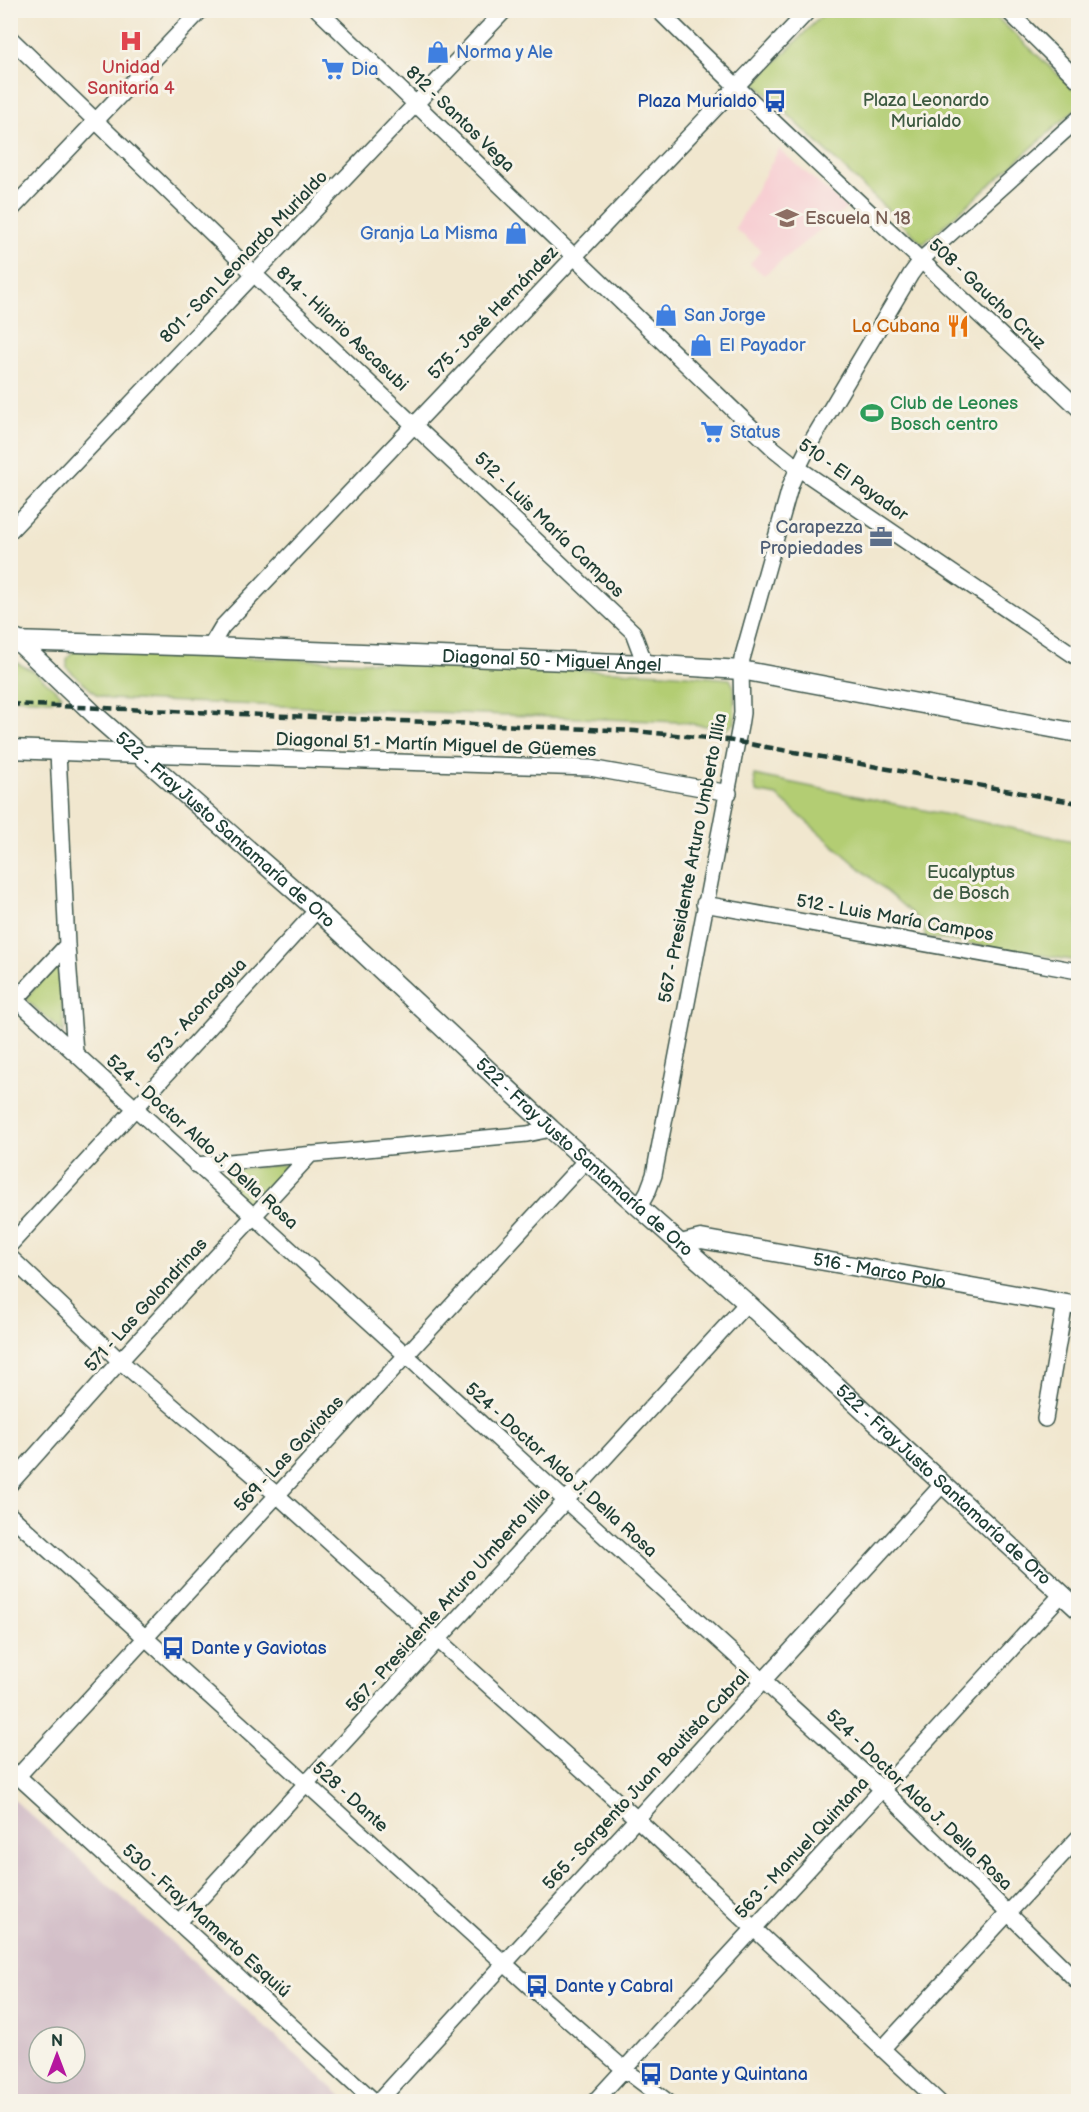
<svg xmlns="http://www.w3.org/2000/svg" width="1089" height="2112" viewBox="0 0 1089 2112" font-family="'Balsamiq Sans',sans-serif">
  <rect width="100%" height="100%" fill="#f7f3e8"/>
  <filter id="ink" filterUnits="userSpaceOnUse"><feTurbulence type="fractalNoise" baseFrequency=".0167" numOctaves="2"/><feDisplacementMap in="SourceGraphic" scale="12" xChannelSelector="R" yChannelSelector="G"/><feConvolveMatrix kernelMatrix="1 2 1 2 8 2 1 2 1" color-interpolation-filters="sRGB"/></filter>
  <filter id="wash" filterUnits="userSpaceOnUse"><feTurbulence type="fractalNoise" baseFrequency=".008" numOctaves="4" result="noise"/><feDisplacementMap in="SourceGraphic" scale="24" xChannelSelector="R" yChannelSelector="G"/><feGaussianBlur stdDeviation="1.35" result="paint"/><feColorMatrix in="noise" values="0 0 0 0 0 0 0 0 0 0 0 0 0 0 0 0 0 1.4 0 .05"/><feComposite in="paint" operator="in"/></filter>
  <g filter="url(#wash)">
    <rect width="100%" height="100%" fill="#f1e7cf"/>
    <path fill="#f7cfd3" d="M779,149L847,208L764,275L750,264L761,250L735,229Z"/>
    <path fill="#d2bdc7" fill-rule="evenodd" d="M11,1797L347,2101H11ZM39,2037H75V2073H39Z"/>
    <path fill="#b3cd73" stroke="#698554" stroke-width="1.5" d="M826,11H990L1078,93V107L923,244L755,83Z
      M73,651L664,673L730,679L734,687L735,723L727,729L680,722L109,699L97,695L67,668V659Z
      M11,660L33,671L62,695L52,700L11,698Z
      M754,775L1078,842V961L925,937L924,924L777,796L756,792Z
      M59,961L64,1033L25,999Z
      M295,1164L251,1208L207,1171Z"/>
  </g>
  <g filter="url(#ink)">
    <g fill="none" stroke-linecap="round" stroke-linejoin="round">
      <g stroke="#3e564b" stroke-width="18">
        <path id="minor" d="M318,10L774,449L798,468L1078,658
          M658,10C795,146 939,275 1078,408
          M1007,10L1078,80
          M10,38L255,275L633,632L645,664
          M10,211L201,10
          M10,531L505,10
          M210,647L222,627L809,10
          M58,752L67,945L75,1052
          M140,754L590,768L729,793
          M704,904L1078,971
          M10,994L883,1790L1078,1982
          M10,1006L67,945
          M196,1165L527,1134L551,1129
          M639,1207L648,1191L654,1175L740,726L742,713L741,670L742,659L791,484L798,468L811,442L911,274L922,259L1078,119
          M10,1245L317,910
          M10,1257L120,1361L277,1495L638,1820L939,2102
          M1045,1419L1065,1303
          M10,1484L120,1361L311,1154
          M10,1515L536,1992L624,2069L668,2102
          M10,1769L375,2102
          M19,1775L587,1159
          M178,1923L747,1303
          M883,2048L1078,1838
          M378,2102L942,1485
          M594,2102L1062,1594"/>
      </g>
      <g stroke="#3e564b" stroke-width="21">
        <g id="tertiary">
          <path id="s1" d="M10,634L96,716L317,910L551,1129L747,1303L1078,1609"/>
          <path id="s2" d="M12,641L210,647L645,664L741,670L1078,733"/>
          <path d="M10,749L140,754"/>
          <path id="s3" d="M681,1244L701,1239L1078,1306"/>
        </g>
      </g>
      <use href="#minor" stroke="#fff" stroke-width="15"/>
      <use href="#tertiary" stroke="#fff" stroke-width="18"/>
      <path stroke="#1f3d34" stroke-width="4.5" stroke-dasharray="9 4.5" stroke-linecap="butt" d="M10,704L635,731L727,740L1078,803"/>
    </g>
  </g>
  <defs>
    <g id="hospital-bare" transform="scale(1.8)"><path d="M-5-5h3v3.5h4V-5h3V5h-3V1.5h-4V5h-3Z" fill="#e0444e" stroke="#f7f3e8" stroke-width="2.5" paint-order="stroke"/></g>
    <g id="shop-bare" transform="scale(1.8)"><path d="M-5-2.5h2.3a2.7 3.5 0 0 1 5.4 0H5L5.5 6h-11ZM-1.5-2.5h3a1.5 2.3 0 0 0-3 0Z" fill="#3f7fe0" stroke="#f7f3e8" stroke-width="2.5" paint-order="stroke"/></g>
    <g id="supermarket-bare" transform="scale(1.8)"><path d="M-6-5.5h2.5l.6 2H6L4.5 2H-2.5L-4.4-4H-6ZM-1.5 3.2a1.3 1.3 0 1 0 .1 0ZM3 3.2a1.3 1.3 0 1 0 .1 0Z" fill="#3f7fe0" stroke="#f7f3e8" stroke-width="2.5" paint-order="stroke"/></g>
    <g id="bus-bare" transform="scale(1.8)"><path d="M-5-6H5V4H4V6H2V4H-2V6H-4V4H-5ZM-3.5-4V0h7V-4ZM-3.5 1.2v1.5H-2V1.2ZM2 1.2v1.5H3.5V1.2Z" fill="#1a4fb4" stroke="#f7f3e8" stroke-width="2.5" paint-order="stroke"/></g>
    <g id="school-bare" transform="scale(1.8)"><path d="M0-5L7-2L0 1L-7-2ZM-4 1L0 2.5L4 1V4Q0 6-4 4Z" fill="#8d6e63" stroke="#f7f3e8" stroke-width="2.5" paint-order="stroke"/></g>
    <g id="restaurant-bare" transform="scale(1.8)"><path d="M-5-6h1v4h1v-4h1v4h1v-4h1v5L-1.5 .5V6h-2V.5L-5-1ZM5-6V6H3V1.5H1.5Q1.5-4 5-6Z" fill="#e8710a" stroke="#f7f3e8" stroke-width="2.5" paint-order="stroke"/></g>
    <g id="stadium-bare" transform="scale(1.8)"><path d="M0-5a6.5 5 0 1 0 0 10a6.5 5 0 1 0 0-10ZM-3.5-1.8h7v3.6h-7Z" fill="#2e9e5b" stroke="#f7f3e8" stroke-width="2.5" paint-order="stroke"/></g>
    <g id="office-bare" transform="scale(1.8)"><path d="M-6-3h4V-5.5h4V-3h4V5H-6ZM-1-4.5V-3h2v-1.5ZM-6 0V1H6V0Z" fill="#5c6f8a" stroke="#f7f3e8" stroke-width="2.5" paint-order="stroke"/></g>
  </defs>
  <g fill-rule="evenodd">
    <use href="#hospital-bare" x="131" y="41"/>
    <use href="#shop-bare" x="438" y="52"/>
    <use href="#supermarket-bare" x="333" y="69"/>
    <use href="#bus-bare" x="775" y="101"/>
    <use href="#school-bare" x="787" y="218"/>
    <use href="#shop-bare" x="516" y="233"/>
    <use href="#shop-bare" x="666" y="315"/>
    <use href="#restaurant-bare" x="958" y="326"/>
    <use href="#shop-bare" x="701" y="345"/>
    <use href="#stadium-bare" x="872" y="413"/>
    <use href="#supermarket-bare" x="712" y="432"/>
    <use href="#office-bare" x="881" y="537"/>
    <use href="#bus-bare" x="173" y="1648"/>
    <use href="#bus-bare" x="537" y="1986"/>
    <use href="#bus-bare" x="651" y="2074"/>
  </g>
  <g text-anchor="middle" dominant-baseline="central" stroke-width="6" stroke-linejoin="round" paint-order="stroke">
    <g font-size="18" fill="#366cbe" stroke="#f7f3e8" text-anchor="start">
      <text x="456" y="52">Norma y Ale</text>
      <text x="351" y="69">Dia</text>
      <text x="498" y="233" text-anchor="end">Granja La Misma</text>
      <text x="684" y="315">San Jorge</text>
      <text x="719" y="345">El Payador</text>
      <text x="730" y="432">Status</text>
    </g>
    <g font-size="18" fill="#be3a42" stroke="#f7f3e8">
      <text x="131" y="67">Unidad<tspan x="131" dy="21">Sanitaria 4</tspan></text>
    </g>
    <g font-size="18" fill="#3d5a41" stroke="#f7f3e8">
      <text x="926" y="100">Plaza Leonardo<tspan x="926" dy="21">Murialdo</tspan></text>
      <text x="971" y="872">Eucalyptus<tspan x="971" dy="21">de Bosch</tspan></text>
    </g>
    <g font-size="18" fill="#164399" stroke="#f7f3e8" text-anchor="start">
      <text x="757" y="101" text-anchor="end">Plaza Murialdo</text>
      <text x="191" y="1648">Dante y Gaviotas</text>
      <text x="555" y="1986">Dante y Cabral</text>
      <text x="669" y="2074">Dante y Quintana</text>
    </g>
    <g font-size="18" fill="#1f3d34" stroke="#f7f3e8">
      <text transform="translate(460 119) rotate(44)">812 - Santos Vega</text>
      <text transform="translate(244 257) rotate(-46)">801 - San Leonardo Murialdo</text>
      <text transform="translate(987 294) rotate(43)">508 - Gaucho Cruz</text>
      <text transform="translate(493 313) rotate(-46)">575 - José Hernández</text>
      <text transform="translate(342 329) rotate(43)">814 - Hilario Ascasubi</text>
      <text transform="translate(853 480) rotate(35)">510 - El Payador</text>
      <text transform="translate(549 525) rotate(44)">512 - Luis María Campos</text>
      <text stroke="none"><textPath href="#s2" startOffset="540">Diagonal 50 - Miguel Ángel</textPath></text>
      <text transform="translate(436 745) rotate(2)">Diagonal 51 - Martín Miguel de Güemes</text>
      <text stroke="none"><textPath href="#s1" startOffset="291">522 - Fray Justo Santamaría de Oro</textPath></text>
      <text transform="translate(693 858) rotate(-79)">567 - Presidente Arturo Umberto Illia</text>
      <text transform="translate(895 918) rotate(10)">512 - Luis María Campos</text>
      <text transform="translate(197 1011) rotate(-47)">573 - Aconcagua</text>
      <text transform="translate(202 1142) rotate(42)">524 - Doctor Aldo J. Della Rosa</text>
      <text stroke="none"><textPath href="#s1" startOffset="777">522 - Fray Justo Santamaría de Oro</textPath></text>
      <text stroke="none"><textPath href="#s3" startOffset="202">516 - Marco Polo</textPath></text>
      <text transform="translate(146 1305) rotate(-48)">571 - Las Golondrinas</text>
      <text transform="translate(289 1454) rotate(-47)">569 - Las Gaviotas</text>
      <text transform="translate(561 1470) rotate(42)">524 - Doctor Aldo J. Della Rosa</text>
      <text stroke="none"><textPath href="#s1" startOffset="1263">522 - Fray Justo Santamaría de Oro</textPath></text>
      <text transform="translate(448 1600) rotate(-48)">567 - Presidente Arturo Umberto Illia</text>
      <text transform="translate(646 1780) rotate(-47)">565 - Sargento Juan Bautista Cabral</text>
      <text transform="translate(350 1797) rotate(42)">528 - Dante</text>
      <text transform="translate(919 1800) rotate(44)">524 - Doctor Aldo J. Della Rosa</text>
      <text transform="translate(802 1848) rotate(-47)">563 - Manuel Quintana</text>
      <text transform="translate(206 1921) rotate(42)">530 - Fray Mamerto Esquiú</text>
    </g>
    <g font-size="18" fill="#785e54" stroke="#f7f3e8" text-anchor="start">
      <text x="805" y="218">Escuela N 18</text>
    </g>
    <g font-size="18" fill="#c56008" stroke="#f7f3e8" text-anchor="end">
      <text x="940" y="326">La Cubana</text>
    </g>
    <g font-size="18" fill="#27864d" stroke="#f7f3e8" text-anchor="start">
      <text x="890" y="403">Club de Leones<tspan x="890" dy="21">Bosch centro</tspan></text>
    </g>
    <g font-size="18" fill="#4e5e75" stroke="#f7f3e8" text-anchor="end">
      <text x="863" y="527">Carapezza<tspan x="863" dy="21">Propiedades</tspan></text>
    </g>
  </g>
  <rect width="1089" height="2112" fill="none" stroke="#f7f3e8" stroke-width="36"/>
  <g transform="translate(57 2055)"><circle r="28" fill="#f7f3e8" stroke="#a1aaa0" stroke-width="1.5"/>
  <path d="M0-4.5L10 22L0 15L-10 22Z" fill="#b5179e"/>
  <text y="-9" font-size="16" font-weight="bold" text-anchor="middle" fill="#1f3d34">N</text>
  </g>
</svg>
